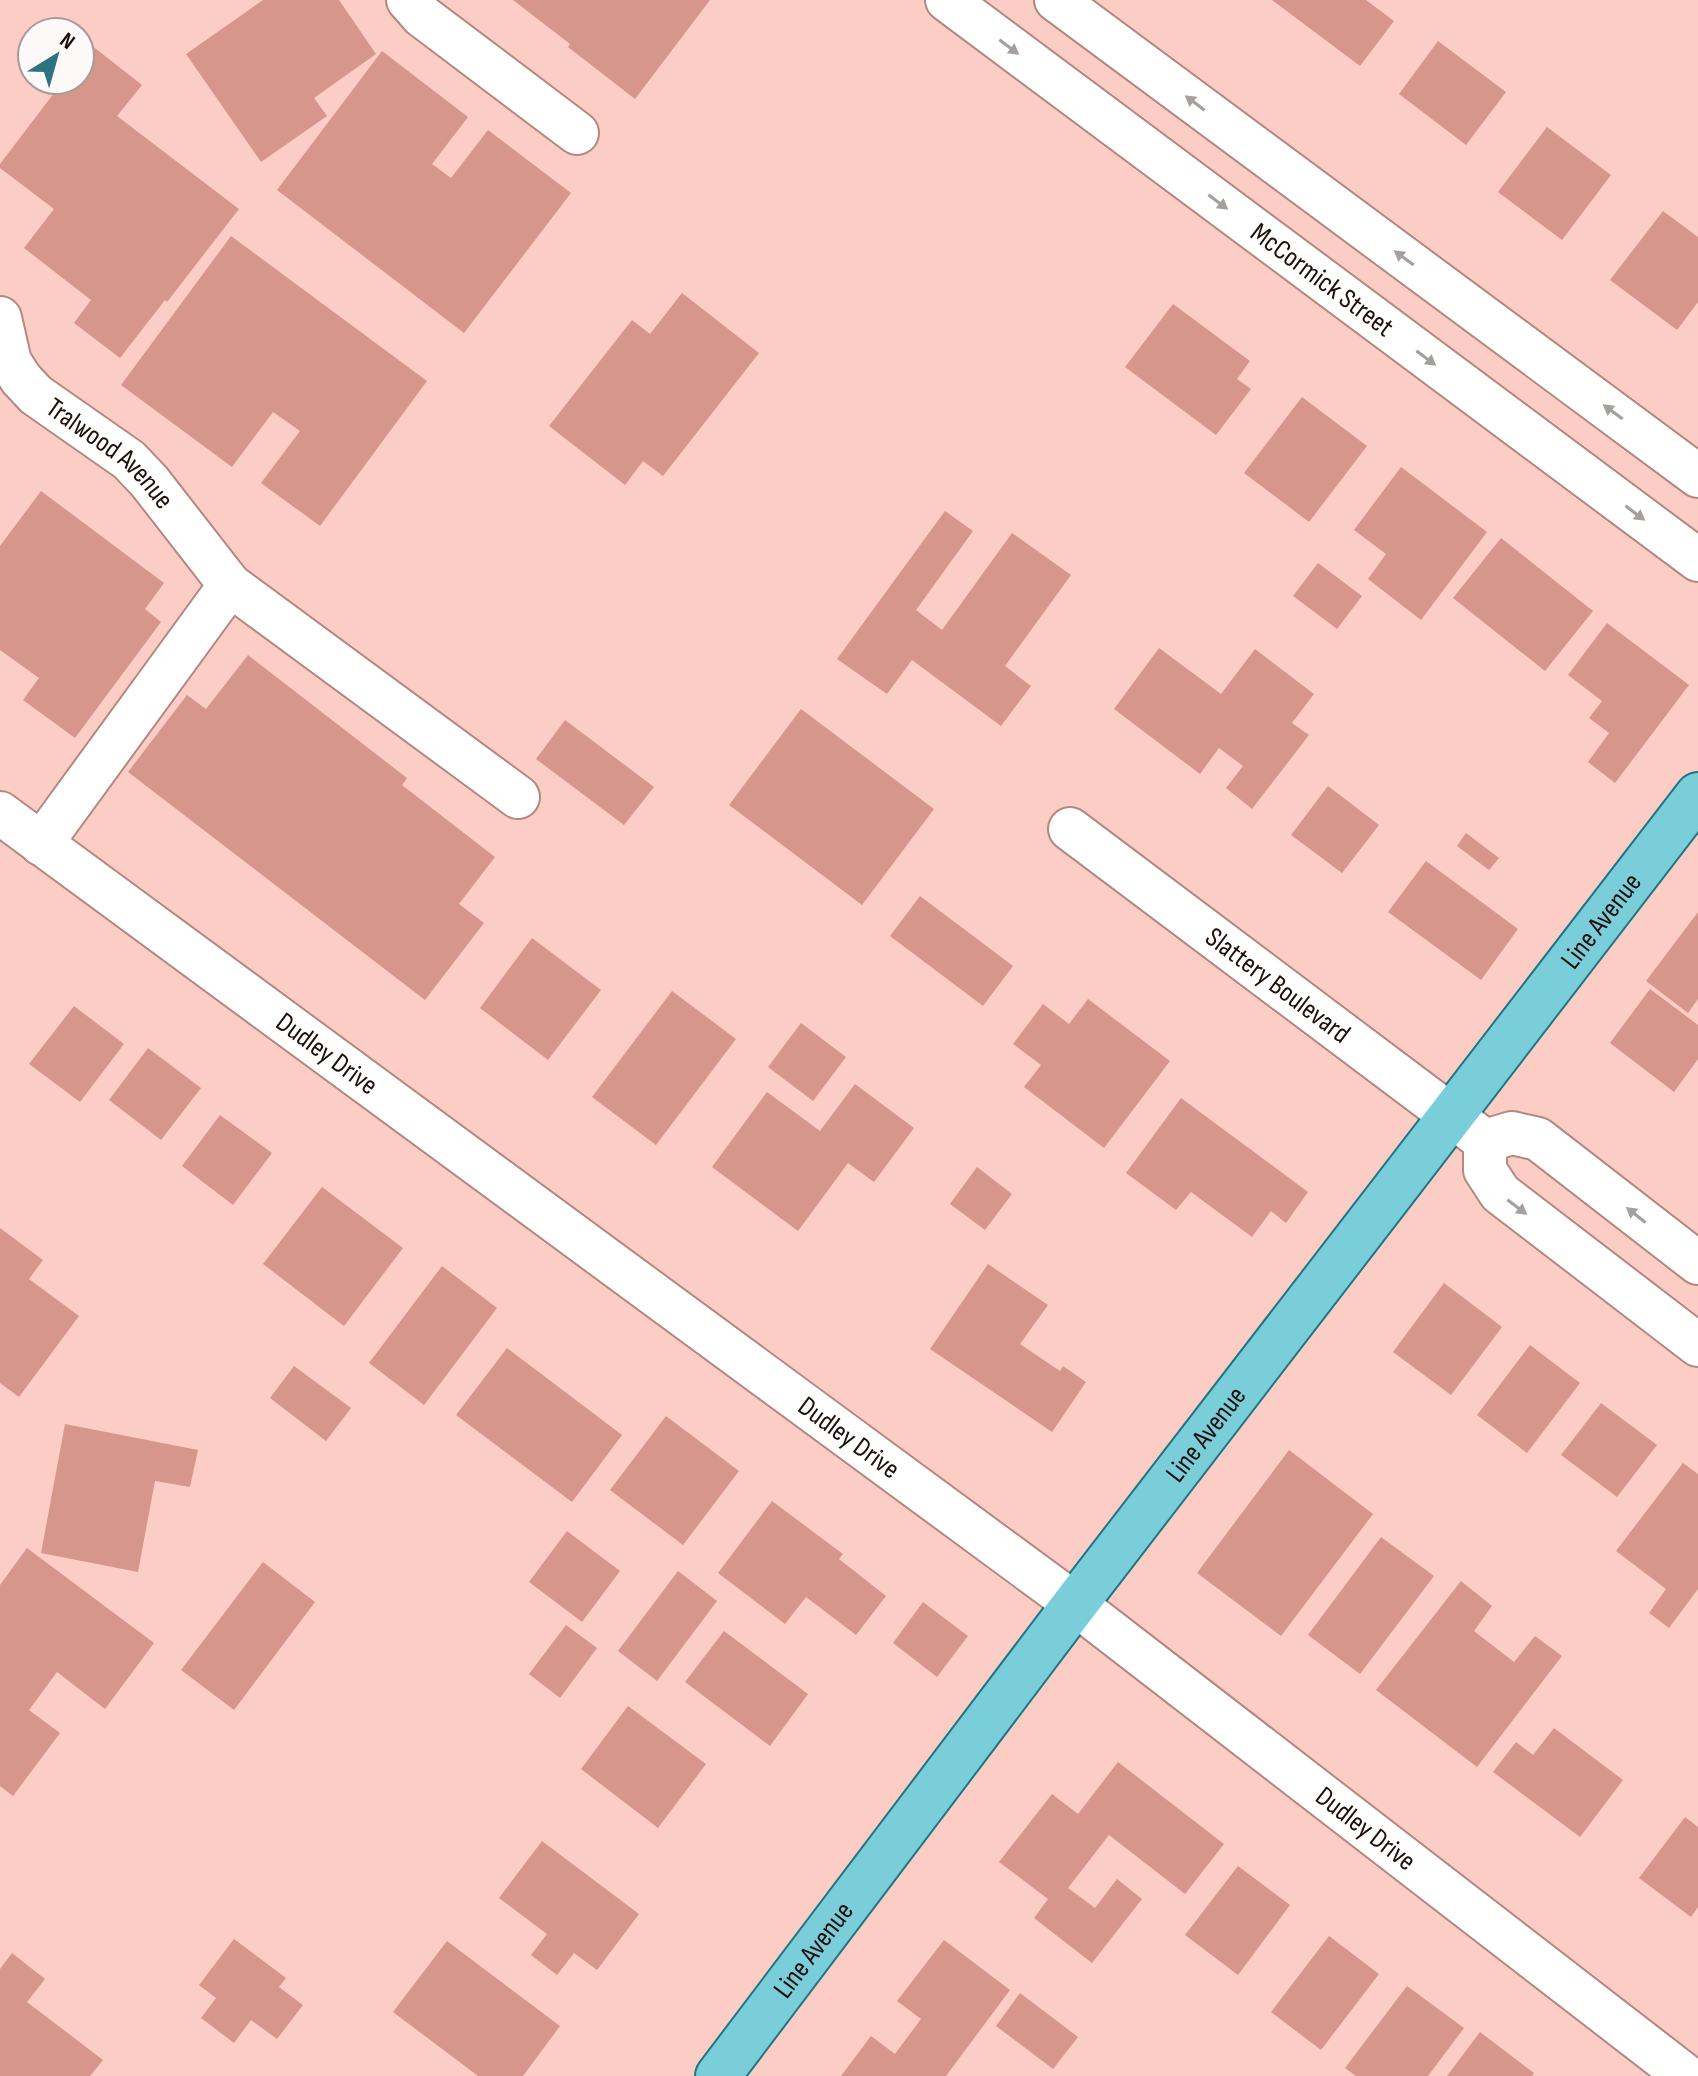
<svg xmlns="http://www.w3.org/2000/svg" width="1698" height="2076" viewBox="0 0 1698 2076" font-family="'Sofia Sans Condensed',sans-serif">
  <rect width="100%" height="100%" fill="#fbcdc5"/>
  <path fill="#d7968b" d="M263,0H339L376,54L314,98L327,116L261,162L186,54Z
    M513,0H710L635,99L568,47L570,44Z
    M1272,0H1366L1394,21L1360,66Z
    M1438,41L1506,92L1466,145L1399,94Z
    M91,45L142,85L117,116L239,209L167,302L165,300L120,358L74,323L91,300L24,248L54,209L0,168V164L64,80H80V60Z
    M382,51L468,117L432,164L451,178L488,130L571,193L464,333L277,190Z
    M1547,127L1611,175L1562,240L1498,192Z
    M1663,211L1698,237V302L1677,330L1610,280Z
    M231,236L427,381L320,526L261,483L300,431L273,412L232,467L121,385Z
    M682,293L759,353L663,476L643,461L625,485L549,426L632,320L650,334Z
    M1173,304L1250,361L1237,379L1251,389L1216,435L1125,367Z
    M1302,397L1367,446L1309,522L1244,473Z
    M1401,467L1487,532L1421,620L1368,579L1386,554L1354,530Z
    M41,491L164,583L145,609L161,622L75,738L23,700L39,678L0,650V546Z
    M945,511L973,531L916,610L942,630L1012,533L1071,575L1005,666L1031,686L1001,726L912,660L887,694L837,659Z
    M1501,538L1593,611L1545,671L1453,598Z
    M1318,563L1362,596L1337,629L1293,596Z
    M1607,623L1689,685L1615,783L1588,762L1609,733L1589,718L1602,701L1568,675Z
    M1159,648L1221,694L1255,649L1314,694L1292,723L1309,735L1252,809L1226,788L1243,766L1219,748L1200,774L1114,709Z
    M248,655L407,778L402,785L495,857L459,904L484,923L425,1000L128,772L187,695L206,709Z
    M801,709L934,809L862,905L729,805Z
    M565,720L654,787L624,825L536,759Z
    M1328,786L1379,825L1342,873L1291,835Z
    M1466,833L1499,858L1489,870L1457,846Z
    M1426,861L1518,929L1481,980L1388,912Z
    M920,896L1013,966L983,1006L890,936Z
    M1698,912V999L1688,1013L1646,981Z
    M532,938L601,990L548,1060L480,1008Z
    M1650,989L1698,1025V1059L1674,1092L1610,1043Z
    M672,991L736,1039L656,1145L592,1097Z
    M1088,999L1170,1061L1104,1148L1024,1087L1041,1065L1013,1044L1043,1004L1069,1024Z
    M74,1006L124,1044L80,1102L29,1064Z
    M801,1023L846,1057L813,1101L768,1067Z
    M148,1048L201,1088L161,1140L109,1100Z
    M855,1084L914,1128L874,1182L848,1163L798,1231L712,1167L767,1092L820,1131Z
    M1181,1098L1308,1192L1286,1223L1271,1211L1252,1237L1191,1192L1176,1210L1126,1173Z
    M220,1115L272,1153L233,1205L182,1166Z
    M977,1167L1012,1194L985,1230L950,1204Z
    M322,1187L403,1248L344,1326L263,1264Z
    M0,1228L43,1260L29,1279L79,1316L19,1397L0,1383Z
    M988,1264L1048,1305L1020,1344L1060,1371L1063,1366L1086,1382L1052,1432L930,1349Z
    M442,1266L497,1308L424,1405L369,1363Z
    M1444,1283L1502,1327L1451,1395L1393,1352Z
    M1530,1345L1580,1383L1527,1453L1477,1415Z
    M507,1348L622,1435L572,1502L456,1415Z
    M294,1366L351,1408L326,1441L270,1398Z
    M1601,1403L1657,1445L1617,1497L1561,1455Z
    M666,1416L739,1471L683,1545L610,1490Z
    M65,1424L198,1450L190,1487L155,1481L138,1572L41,1553Z
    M1289,1450L1373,1514L1281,1636L1197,1573Z
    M1683,1463L1698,1474V1589L1669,1628L1649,1613L1666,1589L1616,1551Z
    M772,1501L843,1554L839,1559L886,1596L856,1635L806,1597L785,1624L718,1573Z
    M567,1531L620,1571L582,1622L529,1582Z
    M1381,1537L1434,1576L1360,1674L1308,1635Z
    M27,1548L154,1643L105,1709L57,1672L29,1710L60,1733L13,1796L0,1786V1585Z
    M263,1562L315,1602L234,1710L181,1670Z
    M678,1571L717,1601L657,1681L618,1651Z
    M1461,1581L1492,1606L1474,1631L1514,1662L1535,1636L1562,1656L1477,1767L1376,1690Z
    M923,1602L968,1636L937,1677L893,1643Z
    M566,1625L597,1648L560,1698L529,1674Z
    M724,1631L808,1694L770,1746L685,1682Z
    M628,1706L706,1764L658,1828L581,1769Z
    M1554,1728L1623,1780L1580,1837L1493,1772L1516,1742L1533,1755Z
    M1118,1762L1224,1844L1185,1894L1109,1835L1068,1888L1095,1908L1117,1879L1142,1899L1092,1963L1034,1918L1048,1899L999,1862L1052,1794L1078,1814Z
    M1685,1817L1698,1827V1907L1691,1917L1639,1878Z
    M542,1841L639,1914L597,1970L574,1953L557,1975L531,1955L547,1934L499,1898Z
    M1238,1866L1290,1905L1238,1975L1185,1935Z
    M1329,1936L1379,1974L1321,2050L1271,2012Z
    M234,1939L286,1978L279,1987L303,2005L277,2039L251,2020L234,2043L201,2018L216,1998L199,1985Z
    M944,1940L1010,1990L946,2076H841L871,2036L895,2054L921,2019L897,2001Z
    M447,1941L560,2026L523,2076H478L393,2012Z
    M12,1953L45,1979L27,2002L103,2060L90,2076H0V1969Z
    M1407,1986L1464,2028L1428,2076H1356L1345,2068Z
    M1020,1993L1078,2037L1053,2069L996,2026Z
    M1480,2032L1534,2073L1532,2076H1447Z"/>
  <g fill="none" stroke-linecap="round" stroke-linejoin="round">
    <g stroke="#b28880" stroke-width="46">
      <g id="minor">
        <path d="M408,0L422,16L577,133"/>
        <path id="s1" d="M947,0L1698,560"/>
        <path d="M1056,0L1698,476"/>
        <path id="s2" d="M0,318L10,362L21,379L36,395L129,460L149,481L230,585L518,797"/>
        <path id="s3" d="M0,813L1075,1604L1686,2076"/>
        <path id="s4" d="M1070,829L1485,1141"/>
        <path d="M41,844L230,585"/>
        <path d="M1485,1141V1170L1500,1193L1698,1345"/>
        <path d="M1485,1141L1512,1133L1538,1139L1698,1263"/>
      </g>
    </g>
    <g stroke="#1f7682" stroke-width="48">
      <g id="major">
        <path id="s5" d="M718,2076L1075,1604L1698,795"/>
      </g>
    </g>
    <use href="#minor" stroke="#fff" stroke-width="42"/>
    <use href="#major" stroke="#79ceda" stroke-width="44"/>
  </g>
  <defs><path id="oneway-solid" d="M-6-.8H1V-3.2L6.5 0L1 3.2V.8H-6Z" transform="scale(2)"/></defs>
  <g fill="#a59f9e">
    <use href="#oneway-solid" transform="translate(1009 47) rotate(37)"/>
    <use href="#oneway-solid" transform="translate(1195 103) rotate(-143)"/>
    <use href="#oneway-solid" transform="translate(1218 202) rotate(37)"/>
    <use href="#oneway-solid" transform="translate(1404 258) rotate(-144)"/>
    <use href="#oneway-solid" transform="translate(1426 358) rotate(37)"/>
    <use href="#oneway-solid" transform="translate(1613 412) rotate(-144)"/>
    <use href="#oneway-solid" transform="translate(1635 513) rotate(37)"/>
    <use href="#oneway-solid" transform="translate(1517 1207) rotate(37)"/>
    <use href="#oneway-solid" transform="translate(1636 1215) rotate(-142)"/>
  </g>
  <g text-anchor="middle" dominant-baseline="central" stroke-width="8" stroke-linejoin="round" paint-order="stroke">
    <g font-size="28" fill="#1e0f0c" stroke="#fef9f9">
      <text stroke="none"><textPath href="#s1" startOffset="468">McCormick Street</textPath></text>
      <text stroke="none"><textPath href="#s2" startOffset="182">Tralwood Avenue</textPath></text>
      <text stroke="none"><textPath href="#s5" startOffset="1454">Line Avenue</textPath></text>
      <text stroke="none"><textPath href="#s4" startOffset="260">Slattery Boulevard</textPath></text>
      <text stroke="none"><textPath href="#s3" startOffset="406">Dudley Drive</textPath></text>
      <text stroke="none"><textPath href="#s5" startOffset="806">Line Avenue</textPath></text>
      <text stroke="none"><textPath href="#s3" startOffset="1054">Dudley Drive</textPath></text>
      <text stroke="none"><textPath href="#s3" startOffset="1702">Dudley Drive</textPath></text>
      <text stroke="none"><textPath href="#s5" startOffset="158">Line Avenue</textPath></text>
    </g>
  </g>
  <g transform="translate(56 56) rotate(37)"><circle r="38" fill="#fef9f9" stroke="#a49b9a" stroke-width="2"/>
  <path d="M0-6L14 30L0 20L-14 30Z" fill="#2d7480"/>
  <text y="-12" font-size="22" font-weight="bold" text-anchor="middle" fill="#1e0f0c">N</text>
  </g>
</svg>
